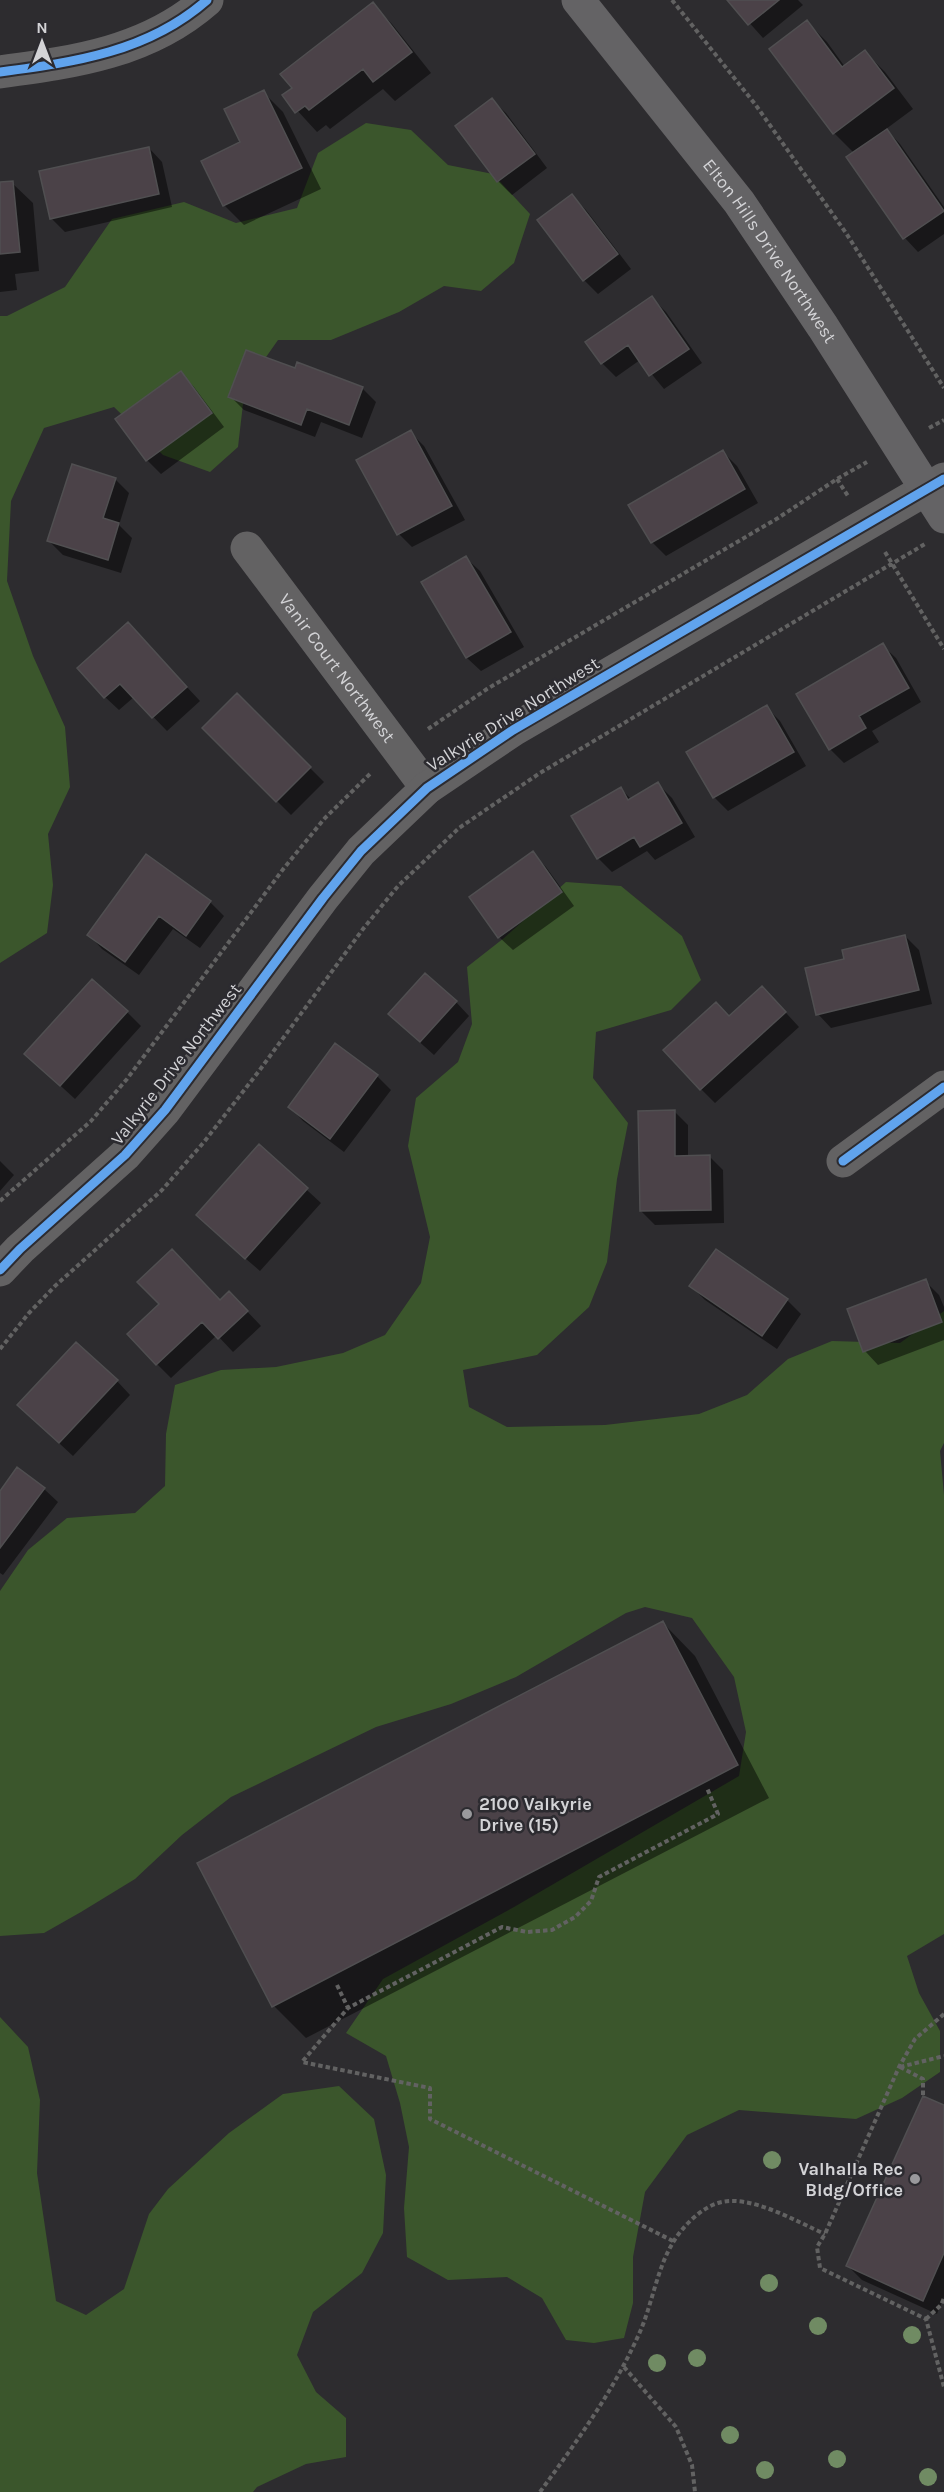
<svg xmlns="http://www.w3.org/2000/svg" width="944" height="2492" viewBox="0 0 944 2492" font-family="Karla,sans-serif">
  <rect width="100%" height="100%" fill="#2d2c2f"/>
  <path fill="#3b562c" d="M366,123L411,130L448,165L493,174L530,214L514,263L481,291L444,286L399,312L331,340H278L245,387L238,447L210,472L163,455L114,407L44,428L11,501L7,581L33,656L65,727L70,787L48,834L53,885L47,933L0,963V316H7L65,287L112,219L184,202L236,223L297,208L318,153Z
    M566,882L621,886L682,936L701,980L671,1010L596,1032L593,1078L628,1123L617,1179L607,1262L589,1307L537,1355L463,1370L469,1407L507,1427L605,1425L699,1414L747,1395L788,1359L832,1341L900,1343L944,1311V1443L940,1451L944,1495V1934L907,1956L919,1993L940,2031V2072L902,2098L856,2119L739,2110L687,2135L645,2192L633,2257V2303L624,2338L594,2343L566,2340L542,2298L507,2277L448,2280L407,2257L404,2208L409,2147L400,2103L386,2056L346,2033L383,1979L514,1907L739,1776L746,1732L734,1677L692,1618L645,1607L626,1613L516,1677L451,1704L376,1727L231,1797L182,1835L135,1879L81,1912L44,1933L0,1936V1591L28,1550L67,1518L135,1513L165,1486L166,1434L175,1385L221,1370L276,1367L343,1353L385,1335L421,1283L430,1237L408,1146L416,1098L458,1062L472,1024L467,967L504,938Z
    M0,2017L28,2047L40,2100L37,2173L56,2301L86,2315L124,2289L149,2214L168,2189L229,2133L283,2094L339,2086L374,2119L386,2175L383,2233L362,2273L313,2312L297,2355L316,2392L346,2418V2457L306,2464L257,2487L253,2492H0Z"/>
  <path fill="#0007" d="M729,0H798L803,5L763,38Z
    M372,4L392,24L431,73L395,101L383,89L330,129L326,125L317,132L284,96L294,88Z
    M807,22L827,42L845,67L865,52L885,72L913,109L886,129L900,144L944,207V234L918,252L905,238L848,157L854,153L834,133L771,50Z
    M263,92L283,112L321,189L244,225L224,205L242,142Z
    M492,100L506,113L547,168L512,195L498,181L457,126Z
    M149,148L162,162L172,207L65,232L51,218Z
    M12,183L33,203L39,271L15,274L17,290L0,292V184Z
    M572,196L586,210L631,269L598,294L584,280Z
    M652,298L666,312L702,363L664,389L640,360L616,377L602,363Z
    M295,370L362,388L376,402L362,438L321,422L315,437L244,410L230,396Z
    M181,373L194,387L224,427L161,474L147,460Z
    M410,432L424,446L465,520L412,547L399,534Z
    M723,452L737,466L758,503L666,556L652,542Z
    M115,479L129,493L119,525L132,538L121,573L63,555L49,541Z
    M466,558L480,571L524,647L481,671L467,658L423,582Z
    M141,638L200,701L167,731L134,697L119,710L105,697Z
    M882,645L896,658L921,702L872,731L879,742L844,763L830,749Z
    M237,695L324,782L291,815L204,728Z
    M766,707L780,721L806,766L728,811L714,797Z
    M658,784L672,798L695,837L655,860L647,851L612,872L598,858L620,788L632,800Z
    M532,853L546,867L574,906L513,950L499,937Z
    M146,856L210,902L224,916L200,948L173,929L139,975L102,949L89,935Z
    M905,936L919,950L932,1004L831,1028L818,1014L846,960Z
    M456,1002L469,1016L434,1055L404,1028Z
    M776,1002L799,1027L715,1103L701,1089Z
    M127,1012L141,1026L75,1099L40,1067Z
    M377,1076L391,1090L344,1152L303,1121L290,1107Z
    M674,1111L688,1125V1157L709,1156L723,1170L724,1223L655,1225L641,1211Z
    M259,1146L321,1203L260,1271L211,1229Z
    M0,1161L14,1175L0,1191Z
    M716,1251L787,1300L801,1314L777,1349L705,1300L691,1286Z
    M925,1281L939,1295L944,1307V1340L878,1365L865,1351Z
    M220,1301L243,1307L261,1326L233,1352L217,1335L171,1378L157,1364Z
    M117,1381L130,1395L73,1456L33,1419Z
    M44,1489L58,1502L3,1575L0,1573V1493Z
    M663,1623L695,1656L769,1798L306,2038L274,2006Z
    M944,2107V2297L937,2314L862,2280L848,2266Z"/>
  <path fill="#4b4248" stroke="#504f51" stroke-width="1.5" d="M727,0H779L748,25Z
    M373,2L412,52L373,82L363,69L309,110L305,106L295,113L282,95L292,88L280,74Z
    M807,20L842,67L865,50L894,88L833,134L769,49Z
    M264,90L302,168L223,206L201,161L240,142L224,109Z
    M492,98L535,154L497,182L455,126Z
    M887,129L944,211L903,239L846,157Z
    M149,147L159,194L50,219L39,171Z
    M13,181L20,252L0,254V182Z
    M572,194L618,254L583,281L537,220Z
    M652,296L689,349L649,376L628,345L601,364L585,342Z
    M246,350L295,368L297,362L363,387L349,425L307,409L301,425L228,397Z
    M181,371L212,413L146,461L115,419Z
    M411,430L452,506L397,535L356,460Z
    M723,450L745,489L651,543L628,505Z
    M72,464L116,478L103,518L119,523L108,560L47,541Z
    M466,556L511,632L466,658L421,582Z
    M128,622L187,687L152,718L120,684L104,698L77,668Z
    M883,643L909,688L859,716L866,728L829,750L796,694Z
    M237,693L311,767L276,802L202,728Z
    M767,705L794,752L713,798L686,752Z
    M658,782L682,823L640,847L634,837L597,859L571,816L621,787L628,800Z
    M533,851L562,892L498,938L469,897Z
    M146,854L211,901L186,936L159,916L125,962L87,935Z
    M905,935L919,990L816,1015L805,968L844,959L842,950Z
    M425,973L457,1001L420,1042L388,1014Z
    M92,979L128,1011L60,1086L24,1054Z
    M762,986L786,1012L700,1090L663,1050L716,1002L729,1016Z
    M335,1043L378,1075L330,1139L288,1107Z
    M675,1110V1156L710,1155L711,1210L640,1211L638,1111Z
    M259,1144L308,1188L245,1259L196,1215Z
    M172,1249L220,1300L229,1291L248,1311L218,1339L202,1322L156,1365L127,1334L159,1304L137,1282Z
    M716,1249L788,1299L762,1336L689,1286Z
    M926,1279L942,1322L863,1352L847,1309Z
    M76,1342L118,1380L59,1443L17,1405Z
    M17,1467L45,1488L0,1548V1491Z
    M663,1621L738,1765L272,2007L197,1863Z
    M923,2096L944,2105V2253L923,2301L846,2266Z"/>
  <g fill="none" stroke-linecap="round" stroke-linejoin="round">
    <path stroke="#626262" stroke-width="4" stroke-dasharray="4.5 3" stroke-linecap="butt" d="M672,0L755,104L846,233L944,388
      M929,428L944,420
      M837,479L848,496
      M885,552L944,649
      M428,729L487,689L778,518L837,479L867,462
      M0,1201L91,1121L127,1079L284,868L325,818L372,772
      M0,1349L29,1313L55,1286L162,1190L204,1142L259,1071L363,929L398,886L459,828L540,773L925,544
      M337,1985L348,2008
      M944,2014L915,2039L899,2067L825,2234L817,2247L820,2268L926,2319L944,2387
      M900,2067L944,2056
      M900,2067L923,2079V2096
      M673,2241L430,2119V2088L302,2062L348,2008L502,1927L527,1932L552,1930L575,1917L591,1901L599,1877L718,1814L707,1788
      M926,2319L941,2305L944,2298
      M624,2367L676,2427L692,2465L695,2492
      M540,2492C577,2441 613,2392 639,2334C652,2306 657,2267 674,2241C683,2226 701,2208 718,2203C749,2193 797,2222 825,2234"/>
    <g stroke="#636263" stroke-width="33">
      <path d="M0,72C75,62 148,52 207,0"/>
      <path id="s1" d="M247,548L427,788"/>
      <path d="M843,1161L944,1087"/>
      <path d="M0,1270L20,1249L125,1155L165,1110L323,898L361,851L427,788L513,730L944,479"/>
    </g>
    <path stroke="#646365" stroke-width="33" id="s2" d="M578,0L739,202L823,327L944,517"/>
    <g stroke="#2c2b30" stroke-width="13">
      <path id="cycleway" d="M0,72C75,62 148,52 207,0
        M843,1161L944,1087
        M0,1270L20,1249L125,1155L165,1110L323,898L361,851L427,788L513,730L944,479"/>
    </g>
    <use href="#cycleway" stroke="#60a3ed" stroke-width="9"/>
  </g>
  <g fill="#708b63">
    <circle cx="772" cy="2160" r="9"/>
    <circle cx="769" cy="2283" r="9"/>
    <circle cx="818" cy="2326" r="9"/>
    <circle cx="912" cy="2335" r="9"/>
    <circle cx="697" cy="2358" r="9"/>
    <circle cx="657" cy="2363" r="9"/>
    <circle cx="730" cy="2435" r="9"/>
    <circle cx="837" cy="2459" r="9"/>
    <circle cx="765" cy="2470" r="9"/>
    <circle cx="928" cy="2477" r="9"/>
  </g>
  <g fill="#99999c" stroke="#2c2b30" stroke-width="2">
    <circle cx="467" cy="1814" r="6"/>
    <circle cx="915" cy="2179" r="6"/>
  </g>
  <g text-anchor="middle" dominant-baseline="central" stroke-width="5" stroke-linejoin="round" paint-order="stroke">
    <g font-size="18" fill="#d3d3d6" stroke="#2c2b30">
      <text stroke="none"><textPath href="#s2" startOffset="316">Elton Hills Drive Northwest</textPath></text>
      <text stroke="none"><textPath href="#s1" startOffset="150">Vanir Court Northwest</textPath></text>
      <text transform="translate(513 714) rotate(-32)">Valkyrie Drive Northwest</text>
      <text transform="translate(176 1064) rotate(-52)">Valkyrie Drive Northwest</text>
    </g>
    <g font-size="18" font-weight="bold" fill="#d3d3d6" stroke="#2c2b30" text-anchor="start">
      <text x="479" y="1804">2100 Valkyrie<tspan x="479" dy="21">Drive (15)</tspan></text>
      <text x="903" y="2169" text-anchor="end">Valhalla Rec<tspan x="903" dy="21">Bldg/Office</tspan></text>
    </g>
  </g>
  <g transform="translate(42 42)" stroke="#2c2b30" stroke-width="4.5" paint-order="stroke">
  <path d="M0-4.5L10 22L0 15L-10 22Z" fill="#d3d3d6"/>
  <text y="-9" font-size="16" font-weight="bold" text-anchor="middle" fill="#d3d3d6">N</text>
  </g>
</svg>
